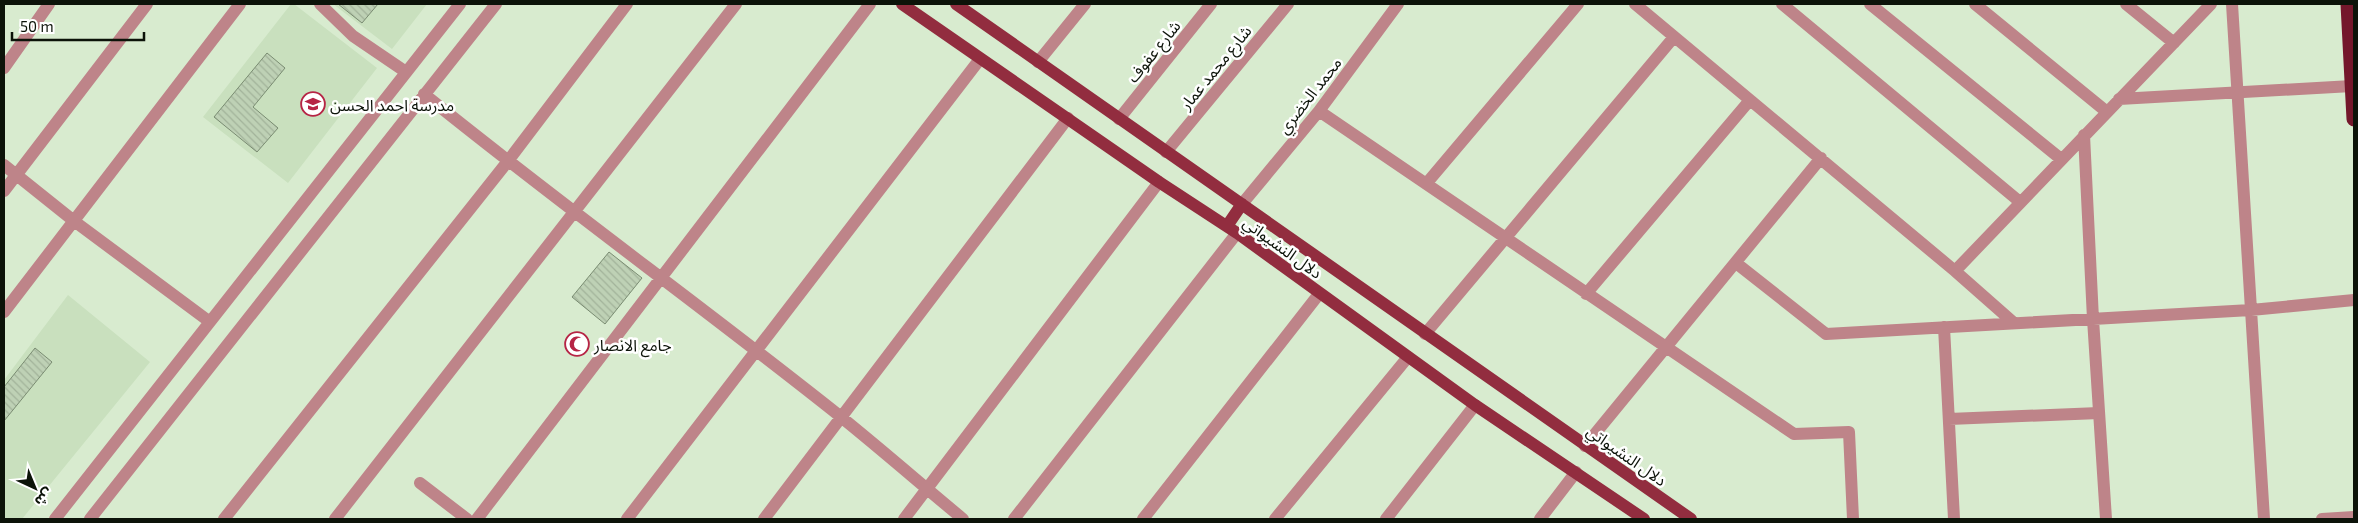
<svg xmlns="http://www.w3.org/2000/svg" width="2358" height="523" viewBox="0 0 2358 523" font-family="'Exo 2','Noto Sans Arabic',sans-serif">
  <defs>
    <pattern id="building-back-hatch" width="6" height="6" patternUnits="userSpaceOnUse" patternTransform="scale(1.25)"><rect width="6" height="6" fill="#bed1b5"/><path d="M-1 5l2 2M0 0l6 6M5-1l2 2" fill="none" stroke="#a2b39a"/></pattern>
  </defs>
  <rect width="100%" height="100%" fill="#d8ebcf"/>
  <path fill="#c9e0be" d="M291,4H294L377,68L288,183L203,117Z
    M333,4H427L392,49Z
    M68,295L150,362L22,519H4V380Z"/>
  <path fill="url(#building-back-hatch)" stroke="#7a8c72" d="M338,4H378L362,23Z
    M267,53L285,68L253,107L278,128L257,152L214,117Z
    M609,252L642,278L605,324L572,297Z
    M35,348L52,362L4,421V387Z"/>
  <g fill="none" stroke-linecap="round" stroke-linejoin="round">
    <path stroke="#be8489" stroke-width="12" d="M320,4L353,36L406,72
      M1635,4L1955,271L2014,323
      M1782,4L2020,202
      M1870,4L2061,159
      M1975,4L2107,112
      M2126,4L2174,43
      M2232,4L2264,519
      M1038,62L1085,4
      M4,68L49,4
      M424,94C561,205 703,307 841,417C882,450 922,485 963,519
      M2119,99L2352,86
      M1319,111L1794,434L1849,432L1853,519
      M1119,119L1211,4
      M2084,135L2093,319L2106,519
      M1166,152L1288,4
      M4,165L74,221L210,322
      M1426,184L1578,4
      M4,191L147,4
      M1242,204L1319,111L1398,4
      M1736,263L1826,334L2251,310L2354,300
      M1955,271L2211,4
      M1586,294L1750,100
      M4,312L240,4
      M1944,327L1954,519
      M1425,334L1674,37
      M1949,419L2099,413
      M1585,446L1821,158
      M420,483L467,519
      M55,519L460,4
      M90,519L496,4
      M224,519L508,161L627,4
      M335,519L736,4
      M477,519L870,4
      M627,519L980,59
      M764,519L1068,118
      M904,519L1159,182
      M1014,519L1237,233
      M1143,519L1319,294
      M1275,519L1408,357
      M1386,519L1475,405
      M1540,519L1576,472
      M2322,519L2354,517"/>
    <path stroke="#922d3f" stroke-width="12" d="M902,4L1159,182L1237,233L1475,405L1644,519
      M956,4L1691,519
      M1227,226L1242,204"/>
    <path stroke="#74172b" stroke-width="15" d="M2348,4L2354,119"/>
  </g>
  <defs>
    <g id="school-ring" transform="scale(1.25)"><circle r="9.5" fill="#fff" stroke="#b62445" stroke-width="1.5"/><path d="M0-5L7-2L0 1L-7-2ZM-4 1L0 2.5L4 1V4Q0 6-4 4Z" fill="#b62445"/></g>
    <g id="mosque-ring" transform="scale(1.25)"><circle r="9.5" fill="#fff" stroke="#b62445" stroke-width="1.5"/><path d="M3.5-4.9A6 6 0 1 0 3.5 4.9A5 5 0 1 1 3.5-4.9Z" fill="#b62445"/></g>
  </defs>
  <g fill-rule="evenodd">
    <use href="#school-ring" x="313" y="104"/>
    <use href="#mosque-ring" x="577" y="344"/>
  </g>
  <g text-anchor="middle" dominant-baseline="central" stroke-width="5" stroke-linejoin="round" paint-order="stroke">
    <g font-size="16" fill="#0c1309" stroke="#fff">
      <text transform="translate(1153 51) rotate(-51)">شارع عفوف</text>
      <text transform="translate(1215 67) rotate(-51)">شارع محمد عمار</text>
      <text transform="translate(1309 95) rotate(-52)">محمد الخضري</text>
      <text transform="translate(1283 247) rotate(36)">دلال النشيواتي</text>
      <text transform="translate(1627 455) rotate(35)">دلال النشيواتي</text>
    </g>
    <g font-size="16" fill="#0c1309" stroke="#fff" text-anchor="start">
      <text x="330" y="104">مدرسة احمد الحسن</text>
      <text x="594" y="344">جامع الانصار</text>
    </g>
  </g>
  <rect width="2358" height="523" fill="none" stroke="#0c1309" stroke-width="10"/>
  <g transform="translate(35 488) rotate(136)" stroke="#ffffff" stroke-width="4" paint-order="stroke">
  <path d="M0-4L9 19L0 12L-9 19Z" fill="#0c1309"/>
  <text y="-8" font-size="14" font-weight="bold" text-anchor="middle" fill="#0c1309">ش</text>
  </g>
  <path d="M12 32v8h132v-8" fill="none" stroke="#0c1309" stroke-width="2.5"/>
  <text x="20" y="32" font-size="15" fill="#0c1309" stroke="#ffffff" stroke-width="4" paint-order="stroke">50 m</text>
</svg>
